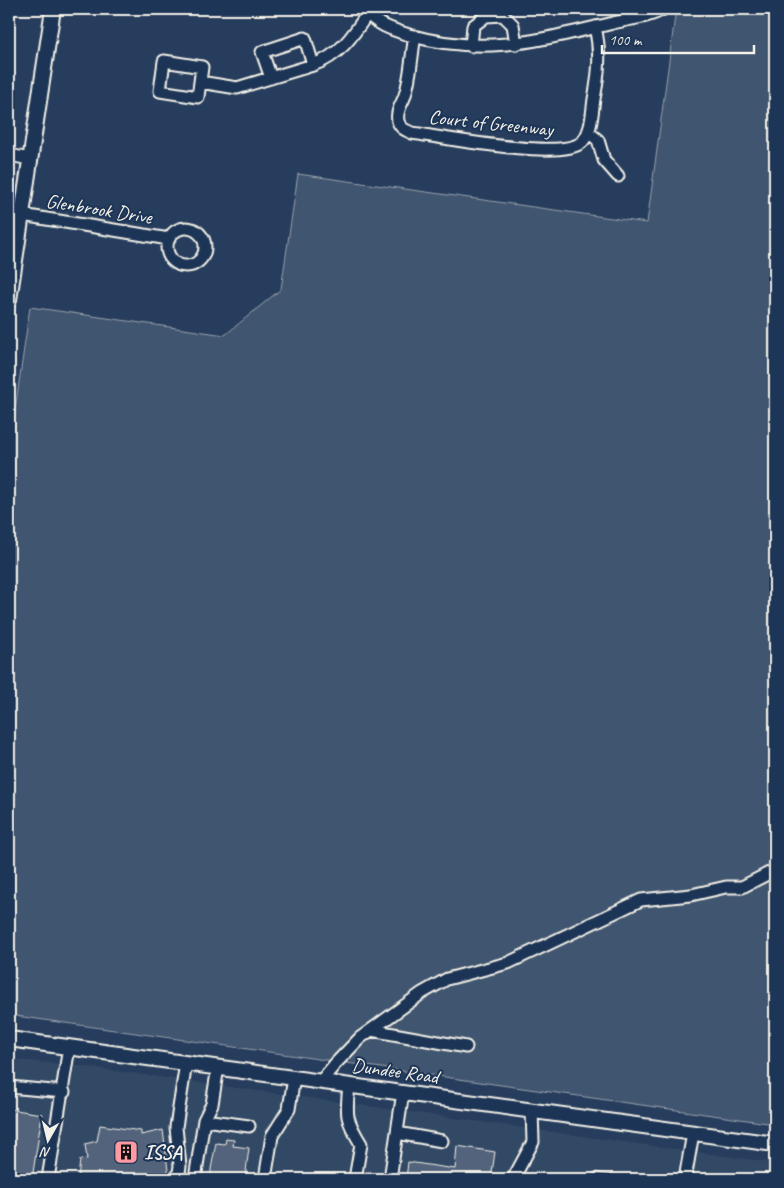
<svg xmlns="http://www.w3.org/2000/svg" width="784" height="1188" viewBox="0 0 784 1188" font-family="Caveat,sans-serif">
  <rect width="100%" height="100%" fill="#263d5d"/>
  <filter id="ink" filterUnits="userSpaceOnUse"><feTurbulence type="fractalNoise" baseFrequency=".02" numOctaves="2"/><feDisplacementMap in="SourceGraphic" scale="10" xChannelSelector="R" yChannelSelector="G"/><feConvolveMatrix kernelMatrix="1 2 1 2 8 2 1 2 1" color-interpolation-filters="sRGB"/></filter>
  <g filter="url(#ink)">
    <path fill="#334966" d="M9,1059L80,1066L775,1163V1179H9Z"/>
    <path fill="#40546f" stroke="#9aa2ac" d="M676,9H775V1124L9,1015V451L30,307L225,335L281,289L298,174L647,223Z"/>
    <path fill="#52647b" stroke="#f4f1e8" d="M9,1109L42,1114L32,1179H9Z
      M100,1125L141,1131V1135L163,1130L169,1179H78L80,1160L87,1159L85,1144L97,1141Z
      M226,1139L234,1140L233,1146L249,1148L245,1179H211V1169L216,1143L225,1144Z
      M457,1146L495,1152L491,1179H406L408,1162L455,1169Z
      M594,1172L639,1179H593Z"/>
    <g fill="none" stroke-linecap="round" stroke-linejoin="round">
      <g stroke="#f4f1e8" stroke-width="15">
        <path id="minor" d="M364,9C374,24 393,30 409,35C484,56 536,41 609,24C626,19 649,18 663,9
          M415,36C411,57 411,79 404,98C401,105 396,112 398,121C400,128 405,130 412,133C441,137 562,161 582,142C592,132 592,112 594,99C599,73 601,52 595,27
          M471,46L473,26L486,16L503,15L513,25L516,44
          M313,65C339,56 353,36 367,14
          M200,82L198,97L160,91L164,61L202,67L200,82L237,88L313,65L305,38L262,52L271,78
          M588,132L598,140L604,160L618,176
          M9,155L30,159
          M22,215L169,239
          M167 247a19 19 0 1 1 38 0a19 19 0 1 1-38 0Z
          M371,1030L466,1047
          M321,1081L336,1063L360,1038L422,993L447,979L508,963L641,900L691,895L726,887H742L775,870
          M349,1085C346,1115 345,1118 361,1144L355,1179
          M9,1087L64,1092
          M204,1120L249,1126
          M397,1133L442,1141
          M48,1179L69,1047
          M178,1179L180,1166L176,1127L186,1063
          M195,1179L204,1120L212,1104L218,1067
          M265,1179L272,1136L289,1109L294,1078
          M390,1179L403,1092
          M513,1179L533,1142L532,1110
          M685,1179L693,1133"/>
      </g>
      <g stroke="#f4f1e8" stroke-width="18">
        <path id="major" d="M9,300L53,9
          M9,1039L775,1144"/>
      </g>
      <use href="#minor" stroke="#1d3557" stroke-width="11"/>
      <use href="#major" stroke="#1d3557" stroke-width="14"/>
    </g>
  </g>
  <defs>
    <g id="building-square" transform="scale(1.25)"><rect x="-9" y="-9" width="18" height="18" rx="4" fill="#ff9aa2" stroke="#1d3557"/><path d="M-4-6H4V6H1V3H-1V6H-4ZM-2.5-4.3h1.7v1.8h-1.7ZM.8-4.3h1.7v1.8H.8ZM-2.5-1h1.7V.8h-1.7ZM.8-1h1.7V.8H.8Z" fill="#111"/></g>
  </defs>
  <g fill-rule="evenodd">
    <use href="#building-square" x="126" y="1152"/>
  </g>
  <g text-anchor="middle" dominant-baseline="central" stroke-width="4" stroke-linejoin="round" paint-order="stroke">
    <g font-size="20" fill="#f4f1e8" stroke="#1d3557">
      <text transform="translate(491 123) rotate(6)">Court of Greenway</text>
      <text transform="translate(99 209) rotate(9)">Glenbrook Drive</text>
      <text transform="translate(395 1071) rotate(8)">Dundee Road</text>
    </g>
    <g font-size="20" font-weight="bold" fill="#f4f1e8" stroke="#1d3557" text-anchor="start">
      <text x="144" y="1152">ISSA</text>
    </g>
  </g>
  <rect width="784" height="1188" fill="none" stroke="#1d3557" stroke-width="30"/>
  <rect x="15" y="15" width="754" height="1158" fill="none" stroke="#f4f1e8" stroke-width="2" filter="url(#ink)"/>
  <g transform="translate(48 1140) rotate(188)" stroke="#1d3557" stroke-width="4" paint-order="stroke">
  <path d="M0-4L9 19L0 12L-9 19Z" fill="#f4f1e8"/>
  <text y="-8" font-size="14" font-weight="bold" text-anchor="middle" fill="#f4f1e8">N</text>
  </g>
  <path d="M602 45v8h152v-8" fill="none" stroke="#f4f1e8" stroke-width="2.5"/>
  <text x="609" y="45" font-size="15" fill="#f4f1e8" stroke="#1d3557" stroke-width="4" paint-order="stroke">100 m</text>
</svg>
